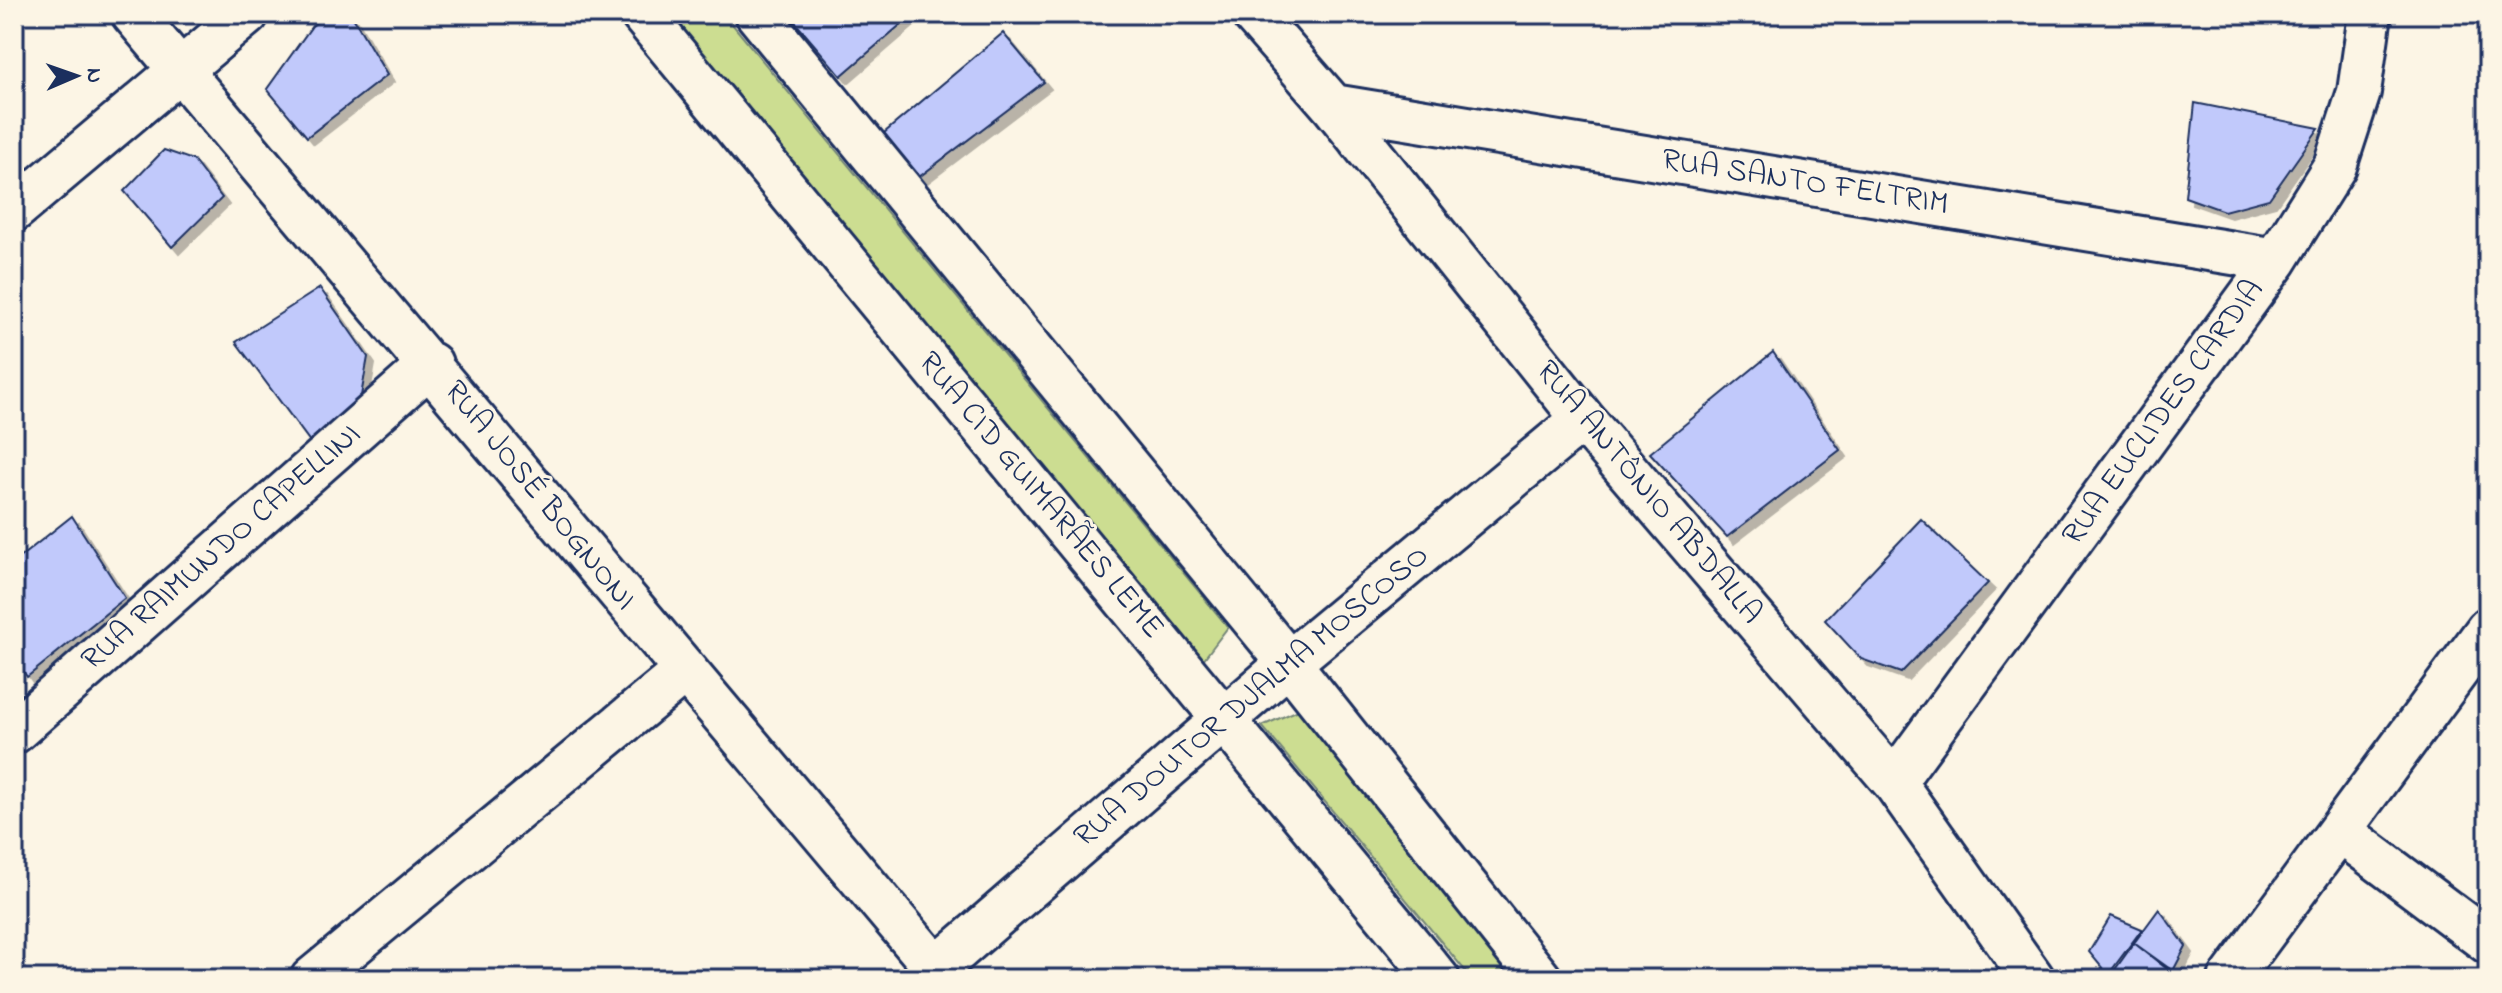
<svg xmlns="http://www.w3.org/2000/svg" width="2502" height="993" viewBox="0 0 2502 993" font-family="'Indie Flower',sans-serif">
  <defs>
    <filter id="shadow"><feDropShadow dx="7" dy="7" stdDeviation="0" flood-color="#0004"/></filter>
  </defs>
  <rect width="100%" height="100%" fill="#fcf5e5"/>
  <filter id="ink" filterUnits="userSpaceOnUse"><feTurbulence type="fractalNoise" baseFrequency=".0125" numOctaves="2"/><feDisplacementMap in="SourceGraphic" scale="16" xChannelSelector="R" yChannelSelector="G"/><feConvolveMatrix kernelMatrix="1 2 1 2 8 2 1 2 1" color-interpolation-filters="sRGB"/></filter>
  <g filter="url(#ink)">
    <path fill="#ccdd91" stroke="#748678" stroke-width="2" d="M669,14H724L1228,627L1203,660Z
      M1303,708L1514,979H1472L1262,726Z"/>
    <path fill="#c1c9fb" stroke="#1b2f5e" stroke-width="2" filter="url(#shadow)" d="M327,14H351L387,75L307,137L267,89L312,26Z
      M788,14H913L841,76Z
      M1003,33L1044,82L919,177L884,133Z
      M2195,103L2319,128L2269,199L2224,211L2185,197Z
      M164,150L193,160L222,198L172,247L124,191Z
      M320,288L368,357L359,407L311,443L236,342Z
      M1773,352L1840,450L1727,537L1650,453Z
      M72,516L125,598L27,677L14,658V562Z
      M1921,519L1988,583L1901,673L1861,659L1825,620Z
      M2159,909L2186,946L2173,971L2134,943Z
      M2111,916L2142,929L2108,975L2089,952Z
      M2134,943L2172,973L2167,979L2109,978Z"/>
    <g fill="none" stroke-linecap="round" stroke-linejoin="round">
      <g stroke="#1b2f5e" stroke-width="48">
        <path id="minor" d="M133,14L945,979
          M642,14L1438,979
          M757,14L1289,663L1540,979
          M1253,14L1333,106L1583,419L1894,782L2033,979
          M1333,106L2276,260
          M14,210L247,14
          M14,732L431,364
          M1894,782L2276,260L2335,166L2359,92L2370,14
          M2341,832L2488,942
          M312,979L684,672
          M924,979L1289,663L1583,419
          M2230,979L2488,629"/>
      </g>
      <use href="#minor" stroke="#fcf5e5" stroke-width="42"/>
    </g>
  </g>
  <g text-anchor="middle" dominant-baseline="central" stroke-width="6" stroke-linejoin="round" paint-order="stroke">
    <g font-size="32" fill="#1b2f5e" stroke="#fcf5e5">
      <text transform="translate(1805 183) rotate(9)">RUA SANTO FELTRIM</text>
      <text transform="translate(2164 413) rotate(-54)">RUA EUCLIDES CARDIA</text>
      <text transform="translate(1648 493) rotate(50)">RUA ANTÔNIO ABDALLA</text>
      <text transform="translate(539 496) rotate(51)">RUA JOSÉ BOGNONI</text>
      <text transform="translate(1040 496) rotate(50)">RUA CID GUIMARÃES LEME</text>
      <text transform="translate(222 548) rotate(-41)">RUA RAIMUNDO CAPELLINI</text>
      <text transform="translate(1252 697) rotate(-40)">RUA DOUTOR DJALMA MOSCOSO</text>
    </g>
  </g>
  <rect width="2502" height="993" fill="none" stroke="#fcf5e5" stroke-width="48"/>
  <rect x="24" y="24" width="2454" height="945" fill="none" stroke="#1b2f5e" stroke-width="3" filter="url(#ink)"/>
  <g transform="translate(76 76) rotate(88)" stroke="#fcf5e5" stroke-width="6" paint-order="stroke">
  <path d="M0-6L14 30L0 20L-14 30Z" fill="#1b2f5e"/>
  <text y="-12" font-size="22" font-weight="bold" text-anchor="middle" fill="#1b2f5e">N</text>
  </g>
</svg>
